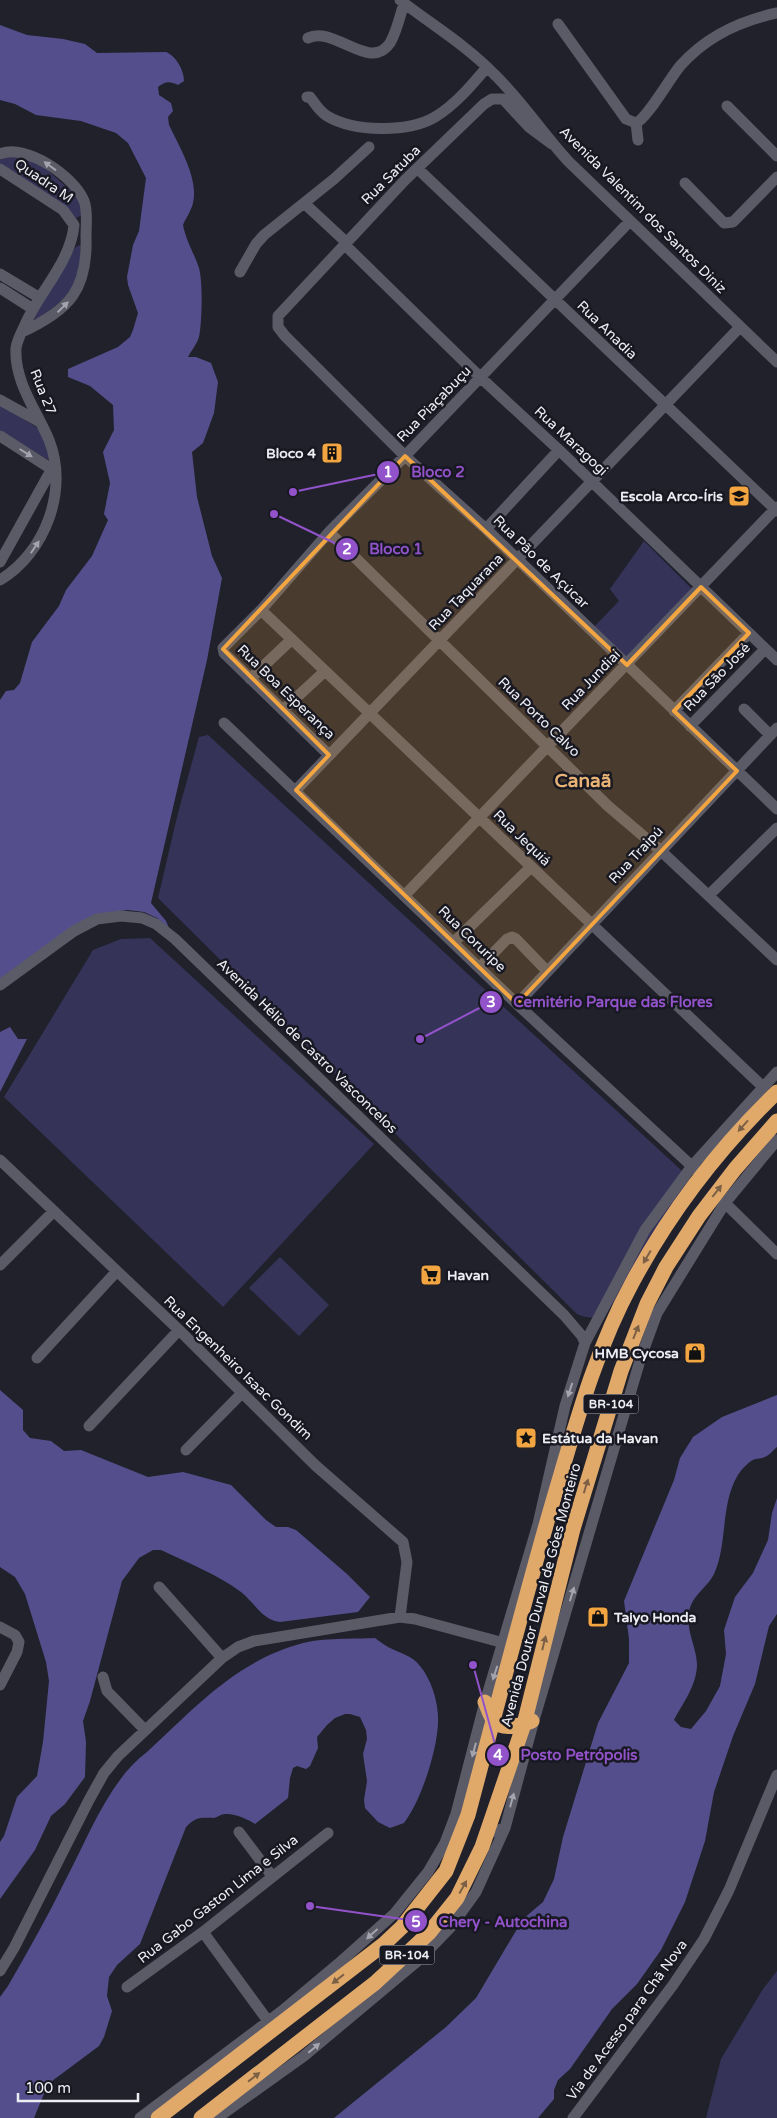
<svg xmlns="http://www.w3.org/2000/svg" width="777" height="2118" viewBox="0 0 777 2118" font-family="'Varela Round',sans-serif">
  <rect width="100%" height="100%" fill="#21212b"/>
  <path fill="#363359" d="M9,156H21L39,163L77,196L82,215L76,218L0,165V160Z
    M81,245C79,277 77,289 51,309C45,314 40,319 31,319L73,250L77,246Z
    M0,405L41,430L53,463L0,430Z
    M644,541L692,589L626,657L594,627L619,601L610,589Z
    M208,735L693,1181L606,1314C595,1318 588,1319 577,1314L158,898L178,813L199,737Z
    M150,938L374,1144L223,1307L4,1097L93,950L121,939Z
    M280,1257L329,1305L299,1336L249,1288Z
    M777,1971V2118H706L721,2059L763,1989Z"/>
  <path fill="#544f8c" d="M0,25L27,35L63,39L85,44L97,53L166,52C176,56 184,70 184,81L178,85C170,81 165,81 158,87L159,95L171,103L173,111L168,117L169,125C179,146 199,179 193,203C191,211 186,218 183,225C186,241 194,253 199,268C203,282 202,323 199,337C197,344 191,351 188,357H196L211,363L218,382L214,413L203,443L192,452L197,497L212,556L222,578L207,660L151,903L166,921L169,928L157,918L144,912L128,910L105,913L0,980V700L6,691L14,690L20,683L32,642L59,606L66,590L92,556L108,520L104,514L110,483L103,452L114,430L113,405L90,386L68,377V369L118,347L130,337L133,330L138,313L128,285L127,277L133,245L139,231L146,178L128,143L116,133L81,121L36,115L15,104L0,100Z
    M10,1027L18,1039H27L0,1092V1032Z
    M0,1384V1390L23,1410V1430L30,1438L51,1441L64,1451L81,1450L148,1477L183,1472L231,1485L266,1520L276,1527H288L296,1530L347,1574L370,1597L358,1612L280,1622C262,1620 255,1603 241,1592C217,1574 188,1563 161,1550H153L139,1558L122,1581L90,1701L83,1721L86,1742L85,1777L65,1804L51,1816L35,1850L0,1899V1842L4,1836L17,1797L37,1776L43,1742L49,1681L46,1662L25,1594L15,1577L0,1567Z
    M777,1395V1447C773,1450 770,1455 765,1457C761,1459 755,1458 751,1461C717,1486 730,1541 714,1574C707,1588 692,1595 689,1612C686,1632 696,1645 697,1664C697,1685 683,1703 674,1720L681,1727L691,1729L706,1711L720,1686L726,1654L724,1630L735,1597L753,1573L768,1540L772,1513L777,1498V1614L769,1626L755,1684L733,1736L714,1792L705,1841L685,1902L661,1950L637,1984L612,2009L570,2069L558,2080L554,2090V2099L538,2118H334L446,2027L476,1998L523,1919L543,1902L554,1879L563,1837L598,1723L629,1663V1639L624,1601L674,1480L680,1458L693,1437L722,1417Z
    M375,1638C379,1641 383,1644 388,1647C399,1653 412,1655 420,1666C432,1680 439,1705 438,1723C437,1751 421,1801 404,1823L390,1828L378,1822L365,1808L364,1800L367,1781L363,1754L367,1739L366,1730L360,1717L350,1714H345L335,1718L327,1725L317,1737L318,1748L310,1766L306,1769L297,1766L293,1768L290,1778L288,1798L255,1824C248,1819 234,1813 225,1814C221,1814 218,1817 214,1818C201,1818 197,1816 186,1827L140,1944L117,1965L109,1977L107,1996L112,2011L104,2037L99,2046L48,2084L34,2118H0V1997L8,1986C28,1951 48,1916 66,1879C88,1838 109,1780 147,1752C196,1707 236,1661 303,1643C320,1638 356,1639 375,1638Z"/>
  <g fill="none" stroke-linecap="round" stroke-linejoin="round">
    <path stroke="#5b5b67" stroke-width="11" d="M400,0C432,25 466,45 494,74C522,101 543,134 569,162L777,362
      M558,24L626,119L636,123C647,119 671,76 681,65C707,36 739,21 777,13
      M308,38C334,25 370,73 390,43C397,31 400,16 404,3
      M307,97H310C315,104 320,112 327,116C354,132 408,133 435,117C455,105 472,85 487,67
      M727,106L777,156
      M636,123L638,140
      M552,144L529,127L503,99H492L484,104L405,180L278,316V327L285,336L405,456L486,529L777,809
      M0,154C26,143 75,177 84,201C88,211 86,225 86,236C88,289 70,310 22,332
      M0,169L63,210L74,225C71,262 38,293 24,327C21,333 17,341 16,348C14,382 37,411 49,440C69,490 45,553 0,580
      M418,169L777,511
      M685,183L724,223L733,222L777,177
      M304,203L346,242
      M344,244L480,377L559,450L777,660
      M240,272L256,244L264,235L334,179L369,147
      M0,274L40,298
      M0,288L33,309
      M0,400L38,421
      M0,436L53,470L55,476
      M486,529L559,450
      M329,532L608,806L661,851L777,960
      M0,562L54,465
      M261,610L762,1086
      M250,679L292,639
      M744,709L770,735
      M283,710L325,671
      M674,711L749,633
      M224,723L517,1004L696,1170
      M690,726L765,649
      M329,755L224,653L223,648L261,610L329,532L405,456L630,221
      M296,790L740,327
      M405,895L777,507
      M709,895L777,828
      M454,942L531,867
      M480,967L507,939L512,937L516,939L547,971
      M0,985L74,931L97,919L121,916L142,918L156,924L175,939L564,1315L582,1336L585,1343
      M517,1004L777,728
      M0,1160L179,1330L315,1465L403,1542L407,1562L400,1617
      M725,1203L777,1254
      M0,1265L54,1211
      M37,1358L117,1271
      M89,1426L179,1330
      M186,1450L242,1393
      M159,1587L222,1658
      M0,1627L15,1635L19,1642L17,1652L0,1685
      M103,1677L107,1691L145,1730
      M239,1832L272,1876
      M486,1834L505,1828L534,1720L641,1357L657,1313L725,1203L777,1140
      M203,1932L268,2021
      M0,1971L14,1948L89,1800L104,1773L118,1756L222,1658L238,1647L254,1641L400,1617L415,1619L504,1643
      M127,1987L203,1932L328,1833
      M140,2118L282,2011L338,1964L395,1913L428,1872L445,1843L456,1814L485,1702L538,1524L565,1406L585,1343L645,1230L692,1166L777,1072
      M217,2118L304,2056L420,1959L450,1928L476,1892L505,1828
      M573,2118L673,1985L704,1939L729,1890L777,1775"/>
    <path stroke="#e0a96a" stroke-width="15" d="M485,1702C488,1708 490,1716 494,1721C503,1731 522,1725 532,1721
      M158,2118L384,1944L402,1927L446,1871L468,1815C496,1710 523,1605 553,1501C575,1427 595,1351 632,1283C671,1210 718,1149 777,1092
      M201,2118L375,1983L429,1933L457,1898L482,1847L524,1724L573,1529L621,1371L647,1304L666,1267L699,1216L735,1169L777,1121"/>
  </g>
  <defs><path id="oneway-solid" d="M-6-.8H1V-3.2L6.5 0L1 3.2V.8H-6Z" transform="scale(1.25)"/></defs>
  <g fill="#a4a4ae">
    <use href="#oneway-solid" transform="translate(50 166) rotate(-144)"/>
    <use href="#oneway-solid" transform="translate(63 307) rotate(-44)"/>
    <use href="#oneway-solid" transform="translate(26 453) rotate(32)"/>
    <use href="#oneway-solid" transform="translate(35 547) rotate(-56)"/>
    <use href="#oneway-solid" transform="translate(570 1390) rotate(108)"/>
    <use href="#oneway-solid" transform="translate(572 1594) rotate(-73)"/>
    <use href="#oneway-solid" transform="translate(495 1673) rotate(108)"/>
    <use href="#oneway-solid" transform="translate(474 1750) rotate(105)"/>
    <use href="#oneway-solid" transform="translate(512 1800) rotate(-75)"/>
    <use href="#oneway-solid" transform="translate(372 1934) rotate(138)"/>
    <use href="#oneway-solid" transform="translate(314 2048) rotate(-40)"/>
  </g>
  <g fill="#7c6046">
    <use href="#oneway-solid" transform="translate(743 1126) rotate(132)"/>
    <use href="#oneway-solid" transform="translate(717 1191) rotate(-52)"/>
    <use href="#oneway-solid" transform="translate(647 1257) rotate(120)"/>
    <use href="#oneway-solid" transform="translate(636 1332) rotate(-68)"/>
    <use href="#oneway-solid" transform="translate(586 1486) rotate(-73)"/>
    <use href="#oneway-solid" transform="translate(544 1643) rotate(-76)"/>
    <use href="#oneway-solid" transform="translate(463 1887) rotate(-61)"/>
    <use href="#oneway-solid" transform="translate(338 1979) rotate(142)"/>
    <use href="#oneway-solid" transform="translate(254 2077) rotate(-38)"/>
  </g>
  <path fill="#f2a541" fill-opacity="0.2" stroke="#f2a541" stroke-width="4" stroke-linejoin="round" d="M405,456L627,665L701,587L749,633L674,711L737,771L517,1004L296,790L329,755L223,649Z"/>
  <defs>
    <g id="building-square" transform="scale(1.125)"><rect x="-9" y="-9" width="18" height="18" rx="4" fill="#f2a541" stroke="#181822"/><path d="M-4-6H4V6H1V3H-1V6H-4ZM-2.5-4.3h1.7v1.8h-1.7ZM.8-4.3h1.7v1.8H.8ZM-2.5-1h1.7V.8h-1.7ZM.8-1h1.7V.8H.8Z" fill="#111"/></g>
    <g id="school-square" transform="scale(1.125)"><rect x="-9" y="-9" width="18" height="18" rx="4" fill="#f2a541" stroke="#181822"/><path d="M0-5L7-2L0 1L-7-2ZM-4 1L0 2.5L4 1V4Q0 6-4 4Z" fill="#111"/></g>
    <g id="supermarket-square" transform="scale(1.125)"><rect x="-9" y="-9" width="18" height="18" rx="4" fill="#f2a541" stroke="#181822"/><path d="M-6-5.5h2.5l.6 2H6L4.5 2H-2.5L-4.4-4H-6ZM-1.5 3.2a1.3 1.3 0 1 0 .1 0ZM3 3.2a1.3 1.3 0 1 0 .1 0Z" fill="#111"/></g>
    <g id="shop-square" transform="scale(1.125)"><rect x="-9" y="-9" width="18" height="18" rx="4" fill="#f2a541" stroke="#181822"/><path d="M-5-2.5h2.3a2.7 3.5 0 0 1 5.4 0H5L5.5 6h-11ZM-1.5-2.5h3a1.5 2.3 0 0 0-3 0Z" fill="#111"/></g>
    <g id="sight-square" transform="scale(1.125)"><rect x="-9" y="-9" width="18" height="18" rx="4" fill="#f2a541" stroke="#181822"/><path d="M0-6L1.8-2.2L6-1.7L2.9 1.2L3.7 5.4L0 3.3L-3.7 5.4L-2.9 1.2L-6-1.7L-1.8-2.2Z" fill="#111"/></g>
  </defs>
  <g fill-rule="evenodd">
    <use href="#building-square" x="332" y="453"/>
    <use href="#school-square" x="739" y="496"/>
    <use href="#supermarket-square" x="431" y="1275"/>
    <use href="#shop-square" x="695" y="1353"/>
    <use href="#sight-square" x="526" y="1438"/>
    <use href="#shop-square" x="598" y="1617"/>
  </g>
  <g text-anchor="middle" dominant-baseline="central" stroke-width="5" stroke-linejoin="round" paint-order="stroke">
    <g fill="#181822" stroke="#adadb5" stroke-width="1">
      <rect x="583.5" y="1394.5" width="55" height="19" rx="4"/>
      <rect x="379.5" y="1945.5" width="55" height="19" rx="4"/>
    </g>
    <g font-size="12" font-weight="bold" fill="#ededf4">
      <text x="611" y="1404">BR-104</text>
      <text x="407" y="1955">BR-104</text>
    </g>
    <g font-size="14" fill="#ededf4" stroke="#181822">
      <text transform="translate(391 175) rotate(-45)">Rua Satuba</text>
      <text transform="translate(44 181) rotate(34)">Quadra M</text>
      <text transform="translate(643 210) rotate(45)">Avenida Valentim dos Santos Diniz</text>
      <text transform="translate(607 330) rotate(44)">Rua Anadia</text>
      <text transform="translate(43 392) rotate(68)">Rua 27</text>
      <text transform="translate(434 404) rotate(-46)">Rua Piaçabuçu</text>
      <text transform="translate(571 441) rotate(43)">Rua Maragogi</text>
      <text transform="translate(541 562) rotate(44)">Rua Pão de Açúcar</text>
      <text transform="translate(466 592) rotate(-46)">Rua Taquarana</text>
      <text transform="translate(717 677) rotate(-46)">Rua São José</text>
      <text transform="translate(591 680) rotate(-46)">Rua Jundiaí</text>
      <text transform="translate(286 692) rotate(44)">Rua Boa Esperança</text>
      <text transform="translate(539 717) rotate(44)">Rua Porto Calvo</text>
      <text transform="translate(522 838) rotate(44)">Rua Jequiá</text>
      <text transform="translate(636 855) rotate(-47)">Rua Traipú</text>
      <text transform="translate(472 939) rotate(44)">Rua Coruripe</text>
      <text transform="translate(307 1046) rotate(44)">Avenida Hélio de Castro Vasconcelos</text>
      <text transform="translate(238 1368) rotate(44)">Rua Engenheiro Isaac Gondim</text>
      <text transform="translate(541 1595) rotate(-75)">Avenida Doutor Durval de Góes Monteiro</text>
      <text transform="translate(218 1899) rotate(-38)">Rua Gabo Gaston Lima e Silva</text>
      <text transform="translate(627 2020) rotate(-54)">Via de Acesso para Chã Nova</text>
    </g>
    <g font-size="14" font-weight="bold" fill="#ededf4" stroke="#181822" text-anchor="end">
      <text x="316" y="453">Bloco 4</text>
      <text x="723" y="496">Escola Arco-Íris</text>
      <text x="447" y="1275" text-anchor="start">Havan</text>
      <text x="679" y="1353">HMB Cycosa</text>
      <text x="542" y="1438" text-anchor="start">Estátua da Havan</text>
      <text x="614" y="1617" text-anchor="start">Taiyo Honda</text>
    </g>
    <g font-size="19" font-weight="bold" fill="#e8b375" stroke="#181822">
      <text x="583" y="781">Canaã</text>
    </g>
  </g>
  <path fill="none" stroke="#9253ca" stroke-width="2" d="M293 492L388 472M274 514L347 549M420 1039L491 1002M473 1665L498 1755M310 1906L416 1921"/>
  <g fill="#9253ca" stroke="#181822" stroke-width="2">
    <circle cx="293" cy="492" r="5"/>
    <circle cx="274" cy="514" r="5"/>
    <circle cx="420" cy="1039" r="5"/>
    <circle cx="473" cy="1665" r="5"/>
    <circle cx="310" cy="1906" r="5"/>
    <circle cx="388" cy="472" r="12"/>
    <circle cx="347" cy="549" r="12"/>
    <circle cx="491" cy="1002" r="12"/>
    <circle cx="498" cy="1755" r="12"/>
    <circle cx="416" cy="1921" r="12"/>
  </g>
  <g font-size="15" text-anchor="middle" font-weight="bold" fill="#fff">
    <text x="388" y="477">1</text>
    <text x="347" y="554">2</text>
    <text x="491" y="1007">3</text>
    <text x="498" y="1760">4</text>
    <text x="416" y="1927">5</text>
  </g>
  <g font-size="15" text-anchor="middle" font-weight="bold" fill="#9253ca" stroke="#181822" stroke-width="5" stroke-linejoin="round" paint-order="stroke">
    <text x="438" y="477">Bloco 2</text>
    <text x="396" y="554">Bloco 1</text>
    <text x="613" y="1007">Cemitério Parque das Flores</text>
    <text x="579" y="1760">Posto Petrópolis</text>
    <text x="503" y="1927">Chery - Autochina</text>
  </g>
  <path d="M18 2093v8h120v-8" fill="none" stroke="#ededf4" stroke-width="2.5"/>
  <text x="25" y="2093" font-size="15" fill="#ededf4" stroke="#181822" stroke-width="4" paint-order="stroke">100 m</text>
</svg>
